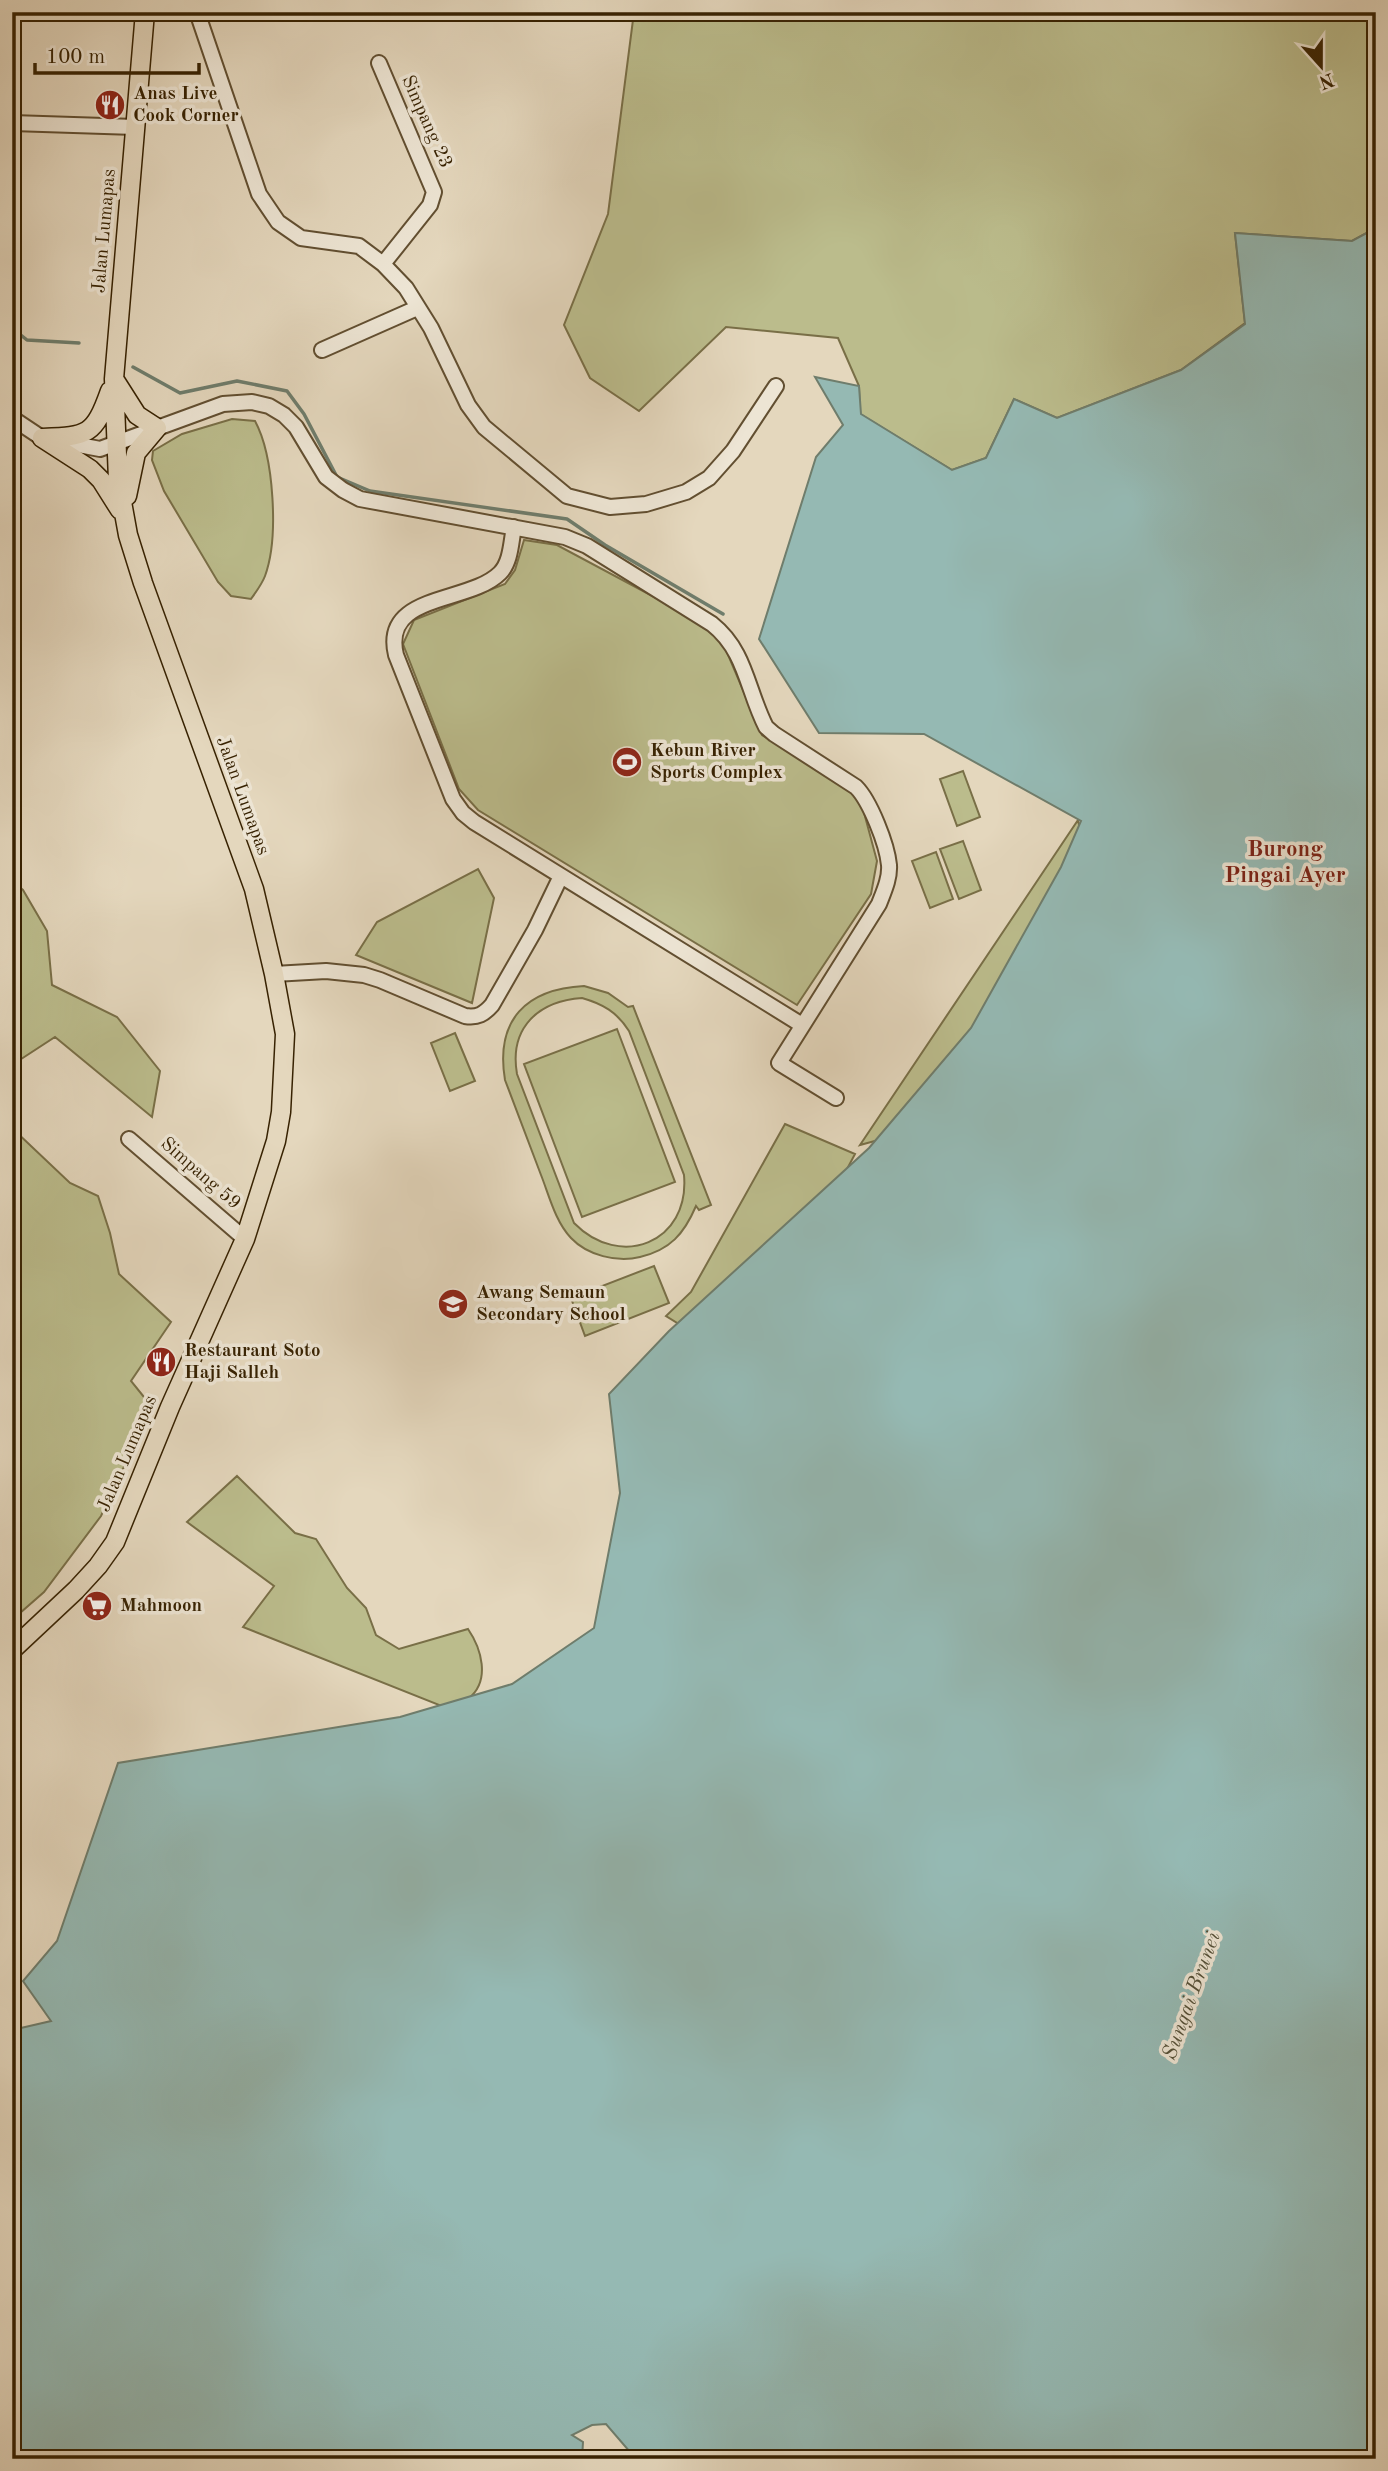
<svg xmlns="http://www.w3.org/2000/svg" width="1388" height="2471" viewBox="0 0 1388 2471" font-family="'Old Standard TT',serif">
  <rect width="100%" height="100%" fill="#e4d7bd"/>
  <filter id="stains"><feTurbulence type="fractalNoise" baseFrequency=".00286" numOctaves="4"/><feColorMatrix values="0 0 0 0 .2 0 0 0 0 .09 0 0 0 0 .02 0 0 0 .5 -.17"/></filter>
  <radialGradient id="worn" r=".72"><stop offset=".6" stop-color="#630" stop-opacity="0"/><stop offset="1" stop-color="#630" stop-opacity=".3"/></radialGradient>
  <path fill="#bbbc8c" stroke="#796f47" stroke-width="2" fill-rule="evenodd" d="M634,12H1376V228L1352,241L1235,233L1245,323L1181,370L1057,418L1014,399L986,458L952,470L860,414L859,386L838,338L726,327L639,411L590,378L564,325L608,214Z
    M232,419L255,421C274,456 279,538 265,576C262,584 256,592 251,599L231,596L218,582L164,491L152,460L153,451L182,434Z
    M524,540L557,545L718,631L762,735L859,794L877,861L871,894L797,1005L478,810L459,789L403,644L414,620L505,584L515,570Z
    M963,771L980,817L957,826L940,779Z
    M1078,820L1085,853L1033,948L897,1135L860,1145Z
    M963,841L981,890L959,899L940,849Z
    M936,852L953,899L930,908L912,861Z
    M478,869L494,898L472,1003L356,955L377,922Z
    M12,881L23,890L47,931L52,985L117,1017L160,1071L152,1117L55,1037L12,1065Z
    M584,986L608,993L628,1007L633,1006L711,1205L699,1210L696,1206C684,1234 670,1250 640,1257C617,1263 587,1255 571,1238C555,1221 549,1195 541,1175C529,1143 517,1111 505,1080C495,1020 526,989 584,986ZM582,998C603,1004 617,1012 629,1031L684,1175C690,1243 620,1270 574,1223L517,1074C509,1028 538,1001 582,998Z
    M617,1029L675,1182L582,1217L524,1064Z
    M455,1033L475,1081L450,1091L431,1043Z
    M785,1124L855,1154L846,1171L708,1342L666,1316L691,1292Z
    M12,1128L70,1183L98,1196L110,1233L119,1274L171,1322L131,1381L152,1407L101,1516L44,1592L12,1620Z
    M654,1266L669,1303L585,1336L571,1298Z
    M237,1476L295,1533L316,1539L347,1588L366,1608L376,1635L399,1649L468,1629C481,1648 491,1680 469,1698C463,1702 455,1706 449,1709L243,1627L274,1586L187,1522Z"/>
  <path fill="#95b9b3" stroke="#6f7d6c" stroke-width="2" d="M1376,228V2459H636L606,2424L592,2425L572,2435L583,2442L582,2459H12V2030L51,2021L23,1981L57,1941L118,1763L400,1717L512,1684L594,1628L620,1493L609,1394L669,1331L869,1148L971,1028L1061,867L1081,821L924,734L819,733L759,639L816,457L843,425L815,377L859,386L861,414L952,470L986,458L1014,399L1057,418L1181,370L1245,324L1235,233L1352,241Z"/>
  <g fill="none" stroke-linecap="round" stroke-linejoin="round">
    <path stroke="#6f7d6c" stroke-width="3.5" d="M12,328L27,340L79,343
      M133,367L180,393L237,381L287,391L304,414L337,477L370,491L567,519L605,545L723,614"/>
    <g stroke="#624f31" stroke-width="18">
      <path id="minor" d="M197,12L259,194L278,222L301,238L359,246L383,264L406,288L431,328L468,405L484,427L567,496L610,507L646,504L686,492L709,478L733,451L776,386
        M379,63L434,192L430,205L383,264
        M12,123L135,127
        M322,350L417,308
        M12,418L42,438L100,449L223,404L252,402L269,406L284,415L296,427L326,477L343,490L360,499L565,537L587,546L712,624C746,651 747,690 766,727L774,734L856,787C870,801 887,844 889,865C890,878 884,891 879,904L779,1063L836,1098
        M514,527C511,542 511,562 500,573C469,604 381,593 396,655L453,799L463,813L474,822L802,1025
        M274,974L326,971L364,975L380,980L465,1016C478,1018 484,1014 492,1005L535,930L561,876
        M129,1139L245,1239"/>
    </g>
    <g stroke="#372202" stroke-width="21">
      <path id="major" d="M116,382L137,415L157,428L136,453L127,496
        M42,438L90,469L101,480L120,510
        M42,438C88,436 94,436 110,391
        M12,1650L76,1590L98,1566L115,1542L170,1407L245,1239L276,1141L281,1112L285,1034L274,974L254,889L143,583L128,535L118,480L114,379L145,12"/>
    </g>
    <use href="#minor" stroke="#ede5d4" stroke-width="14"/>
    <use href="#major" stroke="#e4d7bd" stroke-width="18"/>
  </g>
  <defs>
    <g id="restaurant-disc" transform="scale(1.575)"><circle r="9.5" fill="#8f2418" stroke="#ede5d4"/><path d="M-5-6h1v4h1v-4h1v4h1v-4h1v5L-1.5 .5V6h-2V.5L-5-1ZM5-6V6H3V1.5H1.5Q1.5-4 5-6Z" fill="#fff"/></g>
    <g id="stadium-disc" transform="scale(1.575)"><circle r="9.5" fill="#8f2418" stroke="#ede5d4"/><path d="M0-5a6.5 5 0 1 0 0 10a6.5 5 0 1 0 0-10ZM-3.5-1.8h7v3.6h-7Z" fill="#fff"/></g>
    <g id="school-disc" transform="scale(1.575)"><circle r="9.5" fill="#8f2418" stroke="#ede5d4"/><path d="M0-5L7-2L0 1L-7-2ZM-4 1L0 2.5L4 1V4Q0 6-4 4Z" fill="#fff"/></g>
    <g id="supermarket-disc" transform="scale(1.575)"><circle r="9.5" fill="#8f2418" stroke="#ede5d4"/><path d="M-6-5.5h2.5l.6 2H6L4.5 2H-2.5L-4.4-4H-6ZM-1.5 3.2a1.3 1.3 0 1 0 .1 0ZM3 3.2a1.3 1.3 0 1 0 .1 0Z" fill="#fff"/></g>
  </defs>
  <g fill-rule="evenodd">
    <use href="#restaurant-disc" x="110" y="105"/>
    <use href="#stadium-disc" x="627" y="762"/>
    <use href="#school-disc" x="453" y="1304"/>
    <use href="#restaurant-disc" x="161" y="1362"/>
    <use href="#supermarket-disc" x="97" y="1606"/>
  </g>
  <g text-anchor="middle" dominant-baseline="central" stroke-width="7" stroke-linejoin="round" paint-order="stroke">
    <g font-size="19" font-weight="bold" fill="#372202" stroke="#ede5d4" text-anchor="start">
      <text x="133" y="94">Anas Live<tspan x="133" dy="22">Cook Corner</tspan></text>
      <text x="650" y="751">Kebun River<tspan x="650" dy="22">Sports Complex</tspan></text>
      <text x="476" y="1293">Awang Semaun<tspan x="476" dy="22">Secondary School</tspan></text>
      <text x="184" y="1351">Restaurant Soto<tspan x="184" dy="22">Haji Salleh</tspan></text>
      <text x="120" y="1606">Mahmoon</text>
    </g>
    <g font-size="19" fill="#372202" stroke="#ede5d4">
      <text transform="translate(426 122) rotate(66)">Simpang 23</text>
      <text transform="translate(105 231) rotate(-85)">Jalan Lumapas</text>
      <text transform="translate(242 796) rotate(70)">Jalan Lumapas</text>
      <text transform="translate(200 1174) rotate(41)">Simpang 59</text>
      <text transform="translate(128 1454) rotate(-67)">Jalan Lumapas</text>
    </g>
    <g font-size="21" font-style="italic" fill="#534f37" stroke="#ede5d4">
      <text transform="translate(1192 1996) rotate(-70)">Sungai Brunei</text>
    </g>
    <g font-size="23" font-weight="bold" fill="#7a1f14" stroke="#ede5d4">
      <text x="1285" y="849">Burong<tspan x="1285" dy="26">Pingai Ayer</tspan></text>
    </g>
  </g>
  <rect width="1388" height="2471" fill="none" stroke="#e4d7bd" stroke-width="42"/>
  <rect x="14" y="14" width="1360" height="2443" fill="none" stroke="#372202" stroke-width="3.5"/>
  <rect x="21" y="21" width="1346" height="2429" fill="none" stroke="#372202" stroke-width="2"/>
  <g transform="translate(1321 66) rotate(159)" stroke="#ede5d4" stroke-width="5" paint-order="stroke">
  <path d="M0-5L12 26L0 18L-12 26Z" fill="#372202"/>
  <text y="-10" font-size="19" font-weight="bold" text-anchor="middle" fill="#372202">N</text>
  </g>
  <path d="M35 63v10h164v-10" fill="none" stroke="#372202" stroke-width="3.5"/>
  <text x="46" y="63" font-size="21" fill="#372202" stroke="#ede5d4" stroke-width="5" paint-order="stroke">100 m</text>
  <rect width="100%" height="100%" filter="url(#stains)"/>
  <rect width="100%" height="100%" fill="url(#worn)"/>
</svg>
